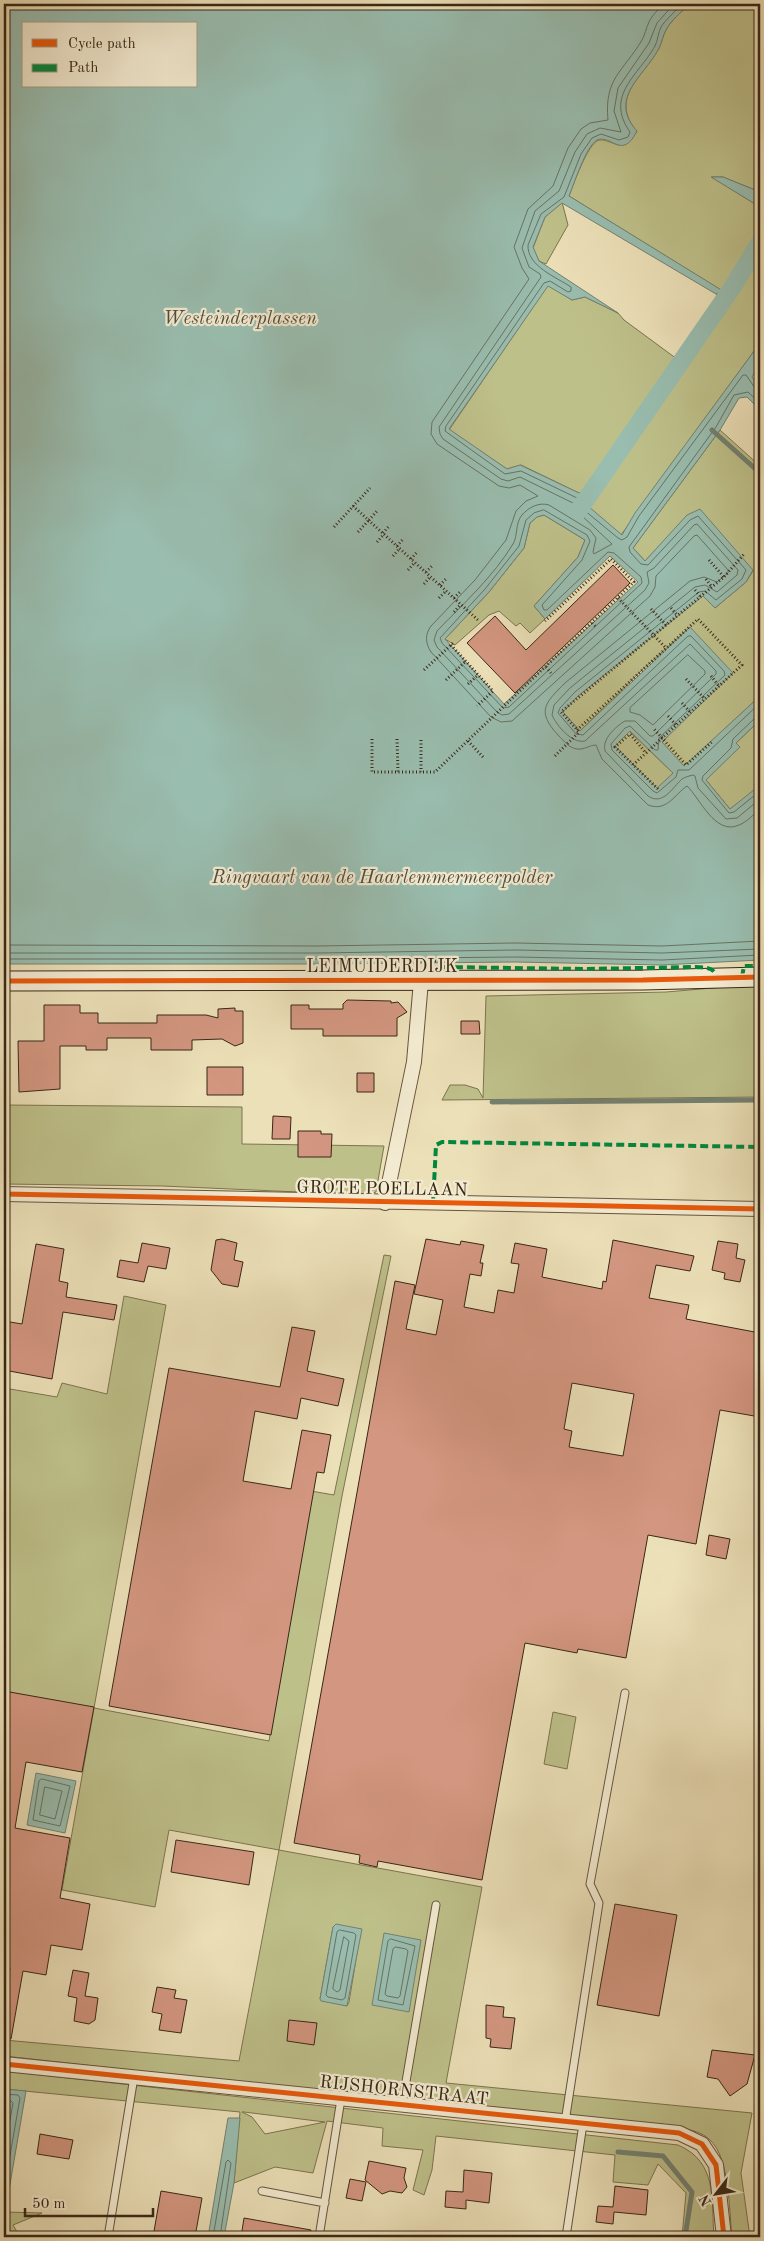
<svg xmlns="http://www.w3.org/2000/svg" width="764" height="2241" viewBox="0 0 764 2241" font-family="'Old Standard TT',serif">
  <rect width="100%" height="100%" fill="#ece0b8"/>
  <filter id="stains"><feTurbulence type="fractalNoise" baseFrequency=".004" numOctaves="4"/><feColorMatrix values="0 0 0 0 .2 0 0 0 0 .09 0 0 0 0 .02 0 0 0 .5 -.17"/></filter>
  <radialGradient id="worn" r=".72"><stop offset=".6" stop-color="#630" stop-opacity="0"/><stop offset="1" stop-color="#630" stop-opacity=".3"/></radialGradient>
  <path fill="#bec08a" stroke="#7c7450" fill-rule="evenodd" d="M689,4H760V192L723,177H712L760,207V343L621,535L587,506L595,493H579L521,465L507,469L449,430L548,285L572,300L585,297L618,313L624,320L681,362L723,304L716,294L722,291L569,196C573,185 588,143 599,140C604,139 612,143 618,145L637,132C608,96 644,77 659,48C662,42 663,35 666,30C671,20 682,12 689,4Z
    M562,202L568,225L546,264L539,261L533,248L545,217Z
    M720,430L760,466V696L684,767L662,743L673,730L690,627L642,670L580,731L563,712L578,696L703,595L715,608L746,582L753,571L718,531L669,536L645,561L633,548Z
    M544,515L585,540L578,557L534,606L545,619L530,633L520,623L516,626L499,611L489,615L455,645L445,639L489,592L524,548L530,523L537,517Z
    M760,720V787L730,809L706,780L739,747L736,743Z
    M629,731L673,773L657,789L615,746Z
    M760,984V1097L442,1100L450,1085H465L478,1089L483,1098L486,996L666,992Z
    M4,1105L242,1107V1144L384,1146L376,1192L367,1195L162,1186L4,1184Z
    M384,1255L391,1256L342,1496L279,1850L482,1887L446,2083L752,2113L741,2173L750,2237H732C729,2211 730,2158 710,2140C702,2132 691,2130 681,2128L211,2079L4,2056V2040L239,2061L279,1850L169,1830L155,1907L62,1890L94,1708L4,1693V1388L57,1397L62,1383L107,1394L124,1296L166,1305L94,1708L269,1741L311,1491L334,1495ZM333,1927L361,1929L349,2002L347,2006L320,1999Z
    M553,1712L576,1717L567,1769L544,1764Z
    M4,2071L678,2145C718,2162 711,2200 714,2237H682L686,2193L658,2164L648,2185L613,2182L615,2155L436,2136L432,2170L424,2195L413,2190L423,2150L382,2146L383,2128L327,2121L313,2173L275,2167L234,2183L240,2112L4,2089ZM242,2112H244L325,2122L265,2134L252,2117Z
    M5,2212L42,2213L13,2225L20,2237H4Z"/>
  <path fill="#99bdaf" stroke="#738172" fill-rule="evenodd" d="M4,4H689C682,12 671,20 666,30C663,35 662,42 659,48C645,76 607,98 637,131C622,161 612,134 597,140C586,146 574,184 569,196L723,291L716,294L562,203L545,217L533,247L539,261L618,313L585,297L572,300L548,286L449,429L507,469L520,465L579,493H595L588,506L622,535L635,513L760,343V364L752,377L760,388V410L747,397L739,398L720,430L633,548L645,561L687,515L700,509L753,570L746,582L715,608L703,596L578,696L563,712L580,731L690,627L733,673L662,742L684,766L760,696V720L736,743L740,747L706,780L730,809L760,785V960L662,965L516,962L317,964H4ZM24,24H196V86H24ZM544,515L585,540L578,557L534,606L545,619L610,556L638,582L504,704L445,639L489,592L524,548L530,523L537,517ZM630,731L673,773L657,788L615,746Z
    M711,177H723L760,192V207Z
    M36,1773L76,1781L65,1833L27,1825Z
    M336,1924L362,1929L347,2006L321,2001L320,1999L333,1927Z
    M384,1933L421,1940L409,2012L372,2005Z
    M4,2089L26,2091L4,2219Z
    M228,2118H240L234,2183L224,2237H208Z"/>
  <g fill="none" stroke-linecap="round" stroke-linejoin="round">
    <path stroke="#697262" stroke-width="1" d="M664,4C659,9 652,15 649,22C646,28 645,35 642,40C623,72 604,78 608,120L590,123L581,129L568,148L553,186L528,209L514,247L522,268L529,279L432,422L431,434L437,444L499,486L509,488L520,485L538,496L526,501L516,511L506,540L475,580L431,626C425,634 425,643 431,652L491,717L501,722L512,721L650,596L655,587L656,576L694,536L697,535L728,570V573L717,582L704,577L690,581L565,683C545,703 536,711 558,735C564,741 569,748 577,749C584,750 590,745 596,745L602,759L648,805C667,812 674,795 687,786C700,798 715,836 739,825C747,822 754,814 760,809
      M674,4L657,23L649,43L618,88L614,111L621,132L600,128L587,134L575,152L559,191L535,211L522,248L529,267L540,274L541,277L439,427L440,434L443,439L501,479L508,481L520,477L575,504L580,514L612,544L594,554L593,552L596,538L590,530L549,505C539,502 529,507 522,515C515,523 518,536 513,544C493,577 463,604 437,631L434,640L437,647L496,711L502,715L509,714L645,590L649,583L647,572L654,568L694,525L697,524L738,570L737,575L717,592L705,585L695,587L570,688L554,705L552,715C557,726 572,744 585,741L690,644L716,671V674L653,736H650L635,721H625C615,727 602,739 605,751L648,796C663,806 672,788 682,779C685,777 689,776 693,775L695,776L698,788L726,819L737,818L760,799
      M682,4C676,11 666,19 661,27C658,33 658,40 655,46C639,75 604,95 630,132L628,137L619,140L601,134L592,138L581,154L564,197L541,214L528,245C527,266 556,277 571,287V291L568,292L550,281L544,283L446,426L445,431L505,474L521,471L577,498H583L584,510L618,538L622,540L627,537L639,516L743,375H746L755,388L760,390
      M760,403L748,392L734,395L716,427L629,547L630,552L641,564L648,565L690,520L698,516L746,570L742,579L716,600L705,591L699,592L575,692L560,708L558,713L576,734L583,735L688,636H691L724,671L725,675L659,738L658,750H655L630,726L625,728L611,744L612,750L653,791L657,793L676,777L678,770H689L760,703
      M544,510L587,535L590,541L582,560L542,605L544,610H547L608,552L614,553L641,577L642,583L509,707L503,708L442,643L440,638L485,589L519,546L526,520L534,513Z
      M688,655L705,671V674L653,725L640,715L630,712V708Z
      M760,717L755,718L733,739L731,748L703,776L702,780L729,813L734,812L760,791
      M4,945L317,946L516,943L662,946L760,941
      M4,953H317L516,950L662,953L760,949
      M4,959H317L516,957L662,960L760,955
      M42,1779L70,1786L60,1826L33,1820L39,1781Z
      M45,1787L62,1791L55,1819L40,1815Z
      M340,1930L354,1933L356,1935L345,1998L342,2000L328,1997L326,1995L337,1932Z
      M344,1937L349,1941L340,1990L337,1992L333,1989Z
      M391,1939L415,1946L403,2005L378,2000L388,1941Z
      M396,1947L406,1949L408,1951L400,1996L398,1998L387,1996L385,1994L393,1949Z
      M4,2094L18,2095L20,2098L4,2190
      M4,2100L11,2101L13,2103L4,2154
      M213,2237L226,2162L228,2160L231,2163L220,2237"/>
    <path stroke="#738172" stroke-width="5" d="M712,430L760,473
      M492,1102L760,1100
      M618,2152L663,2156L692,2192L685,2237"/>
    <path stroke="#99bdaf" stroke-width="18" d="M578,511L732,288L760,242"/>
  </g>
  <path fill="#d39680" stroke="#392716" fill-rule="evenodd" d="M613,565L630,583L515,693L467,643L495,616L526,650Z
    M347,1000L391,1001V1003L398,1002L407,1012L397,1018V1036H323V1029H291V1005H309V1009H343V1004Z
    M44,1005H80V1013H98V1023H157V1015H206L218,1018V1009L235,1008V1011H243V1043L235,1046L222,1039L192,1040V1050H151V1038H107V1050H86V1046H60V1089L19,1092L18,1041H44Z
    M461,1021H479L480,1034H461Z
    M207,1067H243V1095H207Z
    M357,1073H374V1092H357Z
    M273,1116L291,1117L290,1139H272Z
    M298,1131H321V1134H332L331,1157H298Z
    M222,1239L237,1243L234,1260L243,1262L238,1287L222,1284L211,1270L216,1240Z
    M426,1239L460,1245L461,1241L484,1245L480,1263H483L481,1276L470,1274L464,1307L494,1313L498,1290L514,1293L519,1264L511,1263L515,1243L547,1249L542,1277L602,1289L603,1281L606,1282L613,1240L694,1256L690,1271L656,1265L649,1298L689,1305L686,1319L760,1333V1417L720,1410L696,1544L648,1535L626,1658L578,1649L577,1653L525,1643L482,1880L378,1861L377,1867L359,1863L360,1855L294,1843L395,1281L415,1285L406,1329L436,1335L443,1300L414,1294ZM572,1383L634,1394L623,1456L569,1447L572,1431L564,1429Z
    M718,1241L738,1244L736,1258L745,1260L740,1282L724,1279L725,1273L712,1270Z
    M142,1243L170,1248L166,1269L148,1266L144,1282L117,1277L120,1260L138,1263Z
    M36,1244L64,1249L59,1281L68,1283L66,1297L117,1305L114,1320L63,1312L52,1379L4,1370V1321L22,1324Z
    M292,1327L315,1331L307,1371L344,1379L338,1406L301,1398L297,1419L255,1411L243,1481L291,1489L302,1430L331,1435L324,1473L317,1472L271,1735L109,1706L169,1368L280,1387Z
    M709,1535L730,1539L726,1559L706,1555Z
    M4,1691L94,1707L82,1772L26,1762L15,1828L70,1838L60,1898L90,1904L82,1950L51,1945L46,1975L23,1971L11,2039H4V2000L10,1968L4,1967Z
    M176,1840L254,1852L249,1885L171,1872Z
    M615,1904L677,1915L659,2016L597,2005Z
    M73,1970L89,1973L85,1996L98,1998L95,2020L89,2024L74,2021L77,1998L68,1996Z
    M157,1987L176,1990L174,1998L187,2000L181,2033L159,2030L162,2014L152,2012Z
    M486,2005L504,2007L503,2017L515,2018L511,2049L490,2047L491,2039L486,2038Z
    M289,2020L317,2023L314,2045L287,2041Z
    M712,2050L755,2055L747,2084L730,2096L718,2079L707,2077Z
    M40,2134L73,2140L69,2159L37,2154Z
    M369,2161L406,2168L404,2178L407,2187L402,2193L390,2191L382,2194L365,2180Z
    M464,2170L492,2173L489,2203L466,2200V2209L445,2207L446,2191L463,2192Z
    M350,2179L366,2182L362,2201L346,2198Z
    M615,2186L648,2190L646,2215L614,2212L613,2224L596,2222L598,2206L613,2207Z
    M161,2191L202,2198L195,2237H153Z
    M244,2218L311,2230L310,2237H241Z"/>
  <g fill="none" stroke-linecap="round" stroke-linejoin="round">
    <g stroke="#66553e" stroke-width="9">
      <path id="lane" d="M402,2105L436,1905
        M565,2122L599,1903L590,1884L625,1693
        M262,2191L325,2203
        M108,2237L134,2077
        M319,2237L341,2099
        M566,2237L583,2124"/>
    </g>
    <g stroke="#66553e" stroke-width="16">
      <path id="street" d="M4,1194L760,1209
        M385,1203L414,1062L421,981
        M4,2064L679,2133L702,2144L716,2165L724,2237"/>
    </g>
    <g stroke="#392716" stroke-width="21">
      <path id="secondary" d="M4,981L643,980L760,977"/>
    </g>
    <path stroke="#392716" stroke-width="3" stroke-dasharray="1 2.5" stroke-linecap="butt" d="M353,506L479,621
      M369,520L377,511
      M334,527L370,488
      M358,532L369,520
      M383,533L390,525
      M377,542L384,534
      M397,546L404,538
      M393,556L400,548
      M411,559L418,551
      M709,560L724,577
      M408,570L415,562
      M426,572L432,566
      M706,579L711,586
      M424,584L430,577
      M440,585L447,578
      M695,590L700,596
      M439,598L446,591
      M454,598L461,591
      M618,598L666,648
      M671,608L677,615
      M651,609L666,625
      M454,612L461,604
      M592,623L597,628
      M451,645L493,691L477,706
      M546,667L551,673
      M424,670L453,643
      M711,676L719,686
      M686,679L705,699
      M446,680L466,661
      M468,684L478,675
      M682,703L690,712
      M668,716L676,725
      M577,730L698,619L742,665L662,738L654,729
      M372,739V772H435L634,582L611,559L545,621
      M397,739L398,772
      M421,740V772
      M468,741L484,758
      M555,756L579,732L561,712L724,577L745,553
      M633,765L646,753
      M658,789L615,747L630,734L646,753L662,738L686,765L713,741
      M337,960L454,961"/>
    <use href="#lane" stroke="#f3ebd1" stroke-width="7"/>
    <use href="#street" stroke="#f3ebd1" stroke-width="14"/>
    <use href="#secondary" stroke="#f3ebd1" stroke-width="19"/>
    <path stroke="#00873e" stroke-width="4" stroke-dasharray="8 4" stroke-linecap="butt" d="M435,972V968L441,967L585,969L697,967C708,968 714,967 717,978
      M742,977L744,966H760
      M433,1204L436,1145L442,1142L760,1147"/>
    <g stroke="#f3ebd1" stroke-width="8">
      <path id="cycleway" d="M4,981L643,980L760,977
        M4,1194L760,1209
        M4,2064L679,2133L702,2144L716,2165L724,2237"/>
    </g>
    <use href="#cycleway" stroke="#e8590c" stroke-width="5"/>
  </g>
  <g text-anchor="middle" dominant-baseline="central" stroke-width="4.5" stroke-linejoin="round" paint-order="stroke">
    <g font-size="18" fill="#392716" stroke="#f3ebd1">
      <text x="382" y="967">LEIMUIDERDIJK</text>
      <text transform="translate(382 1189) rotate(1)">GROTE POELLAAN</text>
      <text transform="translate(404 2091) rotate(6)">RIJSHORNSTRAAT</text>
    </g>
    <g font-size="19" font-style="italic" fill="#514c3c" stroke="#f3ebd1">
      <text x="240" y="319">Westeinderplassen</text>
      <text x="382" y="878">Ringvaart van de Haarlemmermeerpolder</text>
    </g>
  </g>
  <rect width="764" height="2241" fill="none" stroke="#ece0b8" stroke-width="20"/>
  <rect x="5" y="5" width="754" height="2231" fill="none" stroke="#392716" stroke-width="2.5"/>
  <rect x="10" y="10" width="744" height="2221" fill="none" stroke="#392716"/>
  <rect x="22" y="22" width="175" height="65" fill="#f3ebd1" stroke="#a99d86"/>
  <rect x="32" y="39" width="25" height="8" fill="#e8590c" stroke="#a99d86"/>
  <text x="68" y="48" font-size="15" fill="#392716">Cycle path</text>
  <rect x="32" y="64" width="25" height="8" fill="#00873e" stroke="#a99d86"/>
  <text x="68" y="72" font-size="15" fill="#392716">Path</text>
  <g transform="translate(716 2194) rotate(239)" stroke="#f3ebd1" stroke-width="4" paint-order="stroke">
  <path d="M0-4L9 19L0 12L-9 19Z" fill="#392716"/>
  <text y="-8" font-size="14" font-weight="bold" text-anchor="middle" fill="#392716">N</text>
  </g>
  <path d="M25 2208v8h128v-8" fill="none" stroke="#392716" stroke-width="2.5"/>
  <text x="32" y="2208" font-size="15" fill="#392716" stroke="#f3ebd1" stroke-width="4" paint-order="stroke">50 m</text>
  <rect width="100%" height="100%" filter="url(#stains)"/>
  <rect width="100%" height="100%" fill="url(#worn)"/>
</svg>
